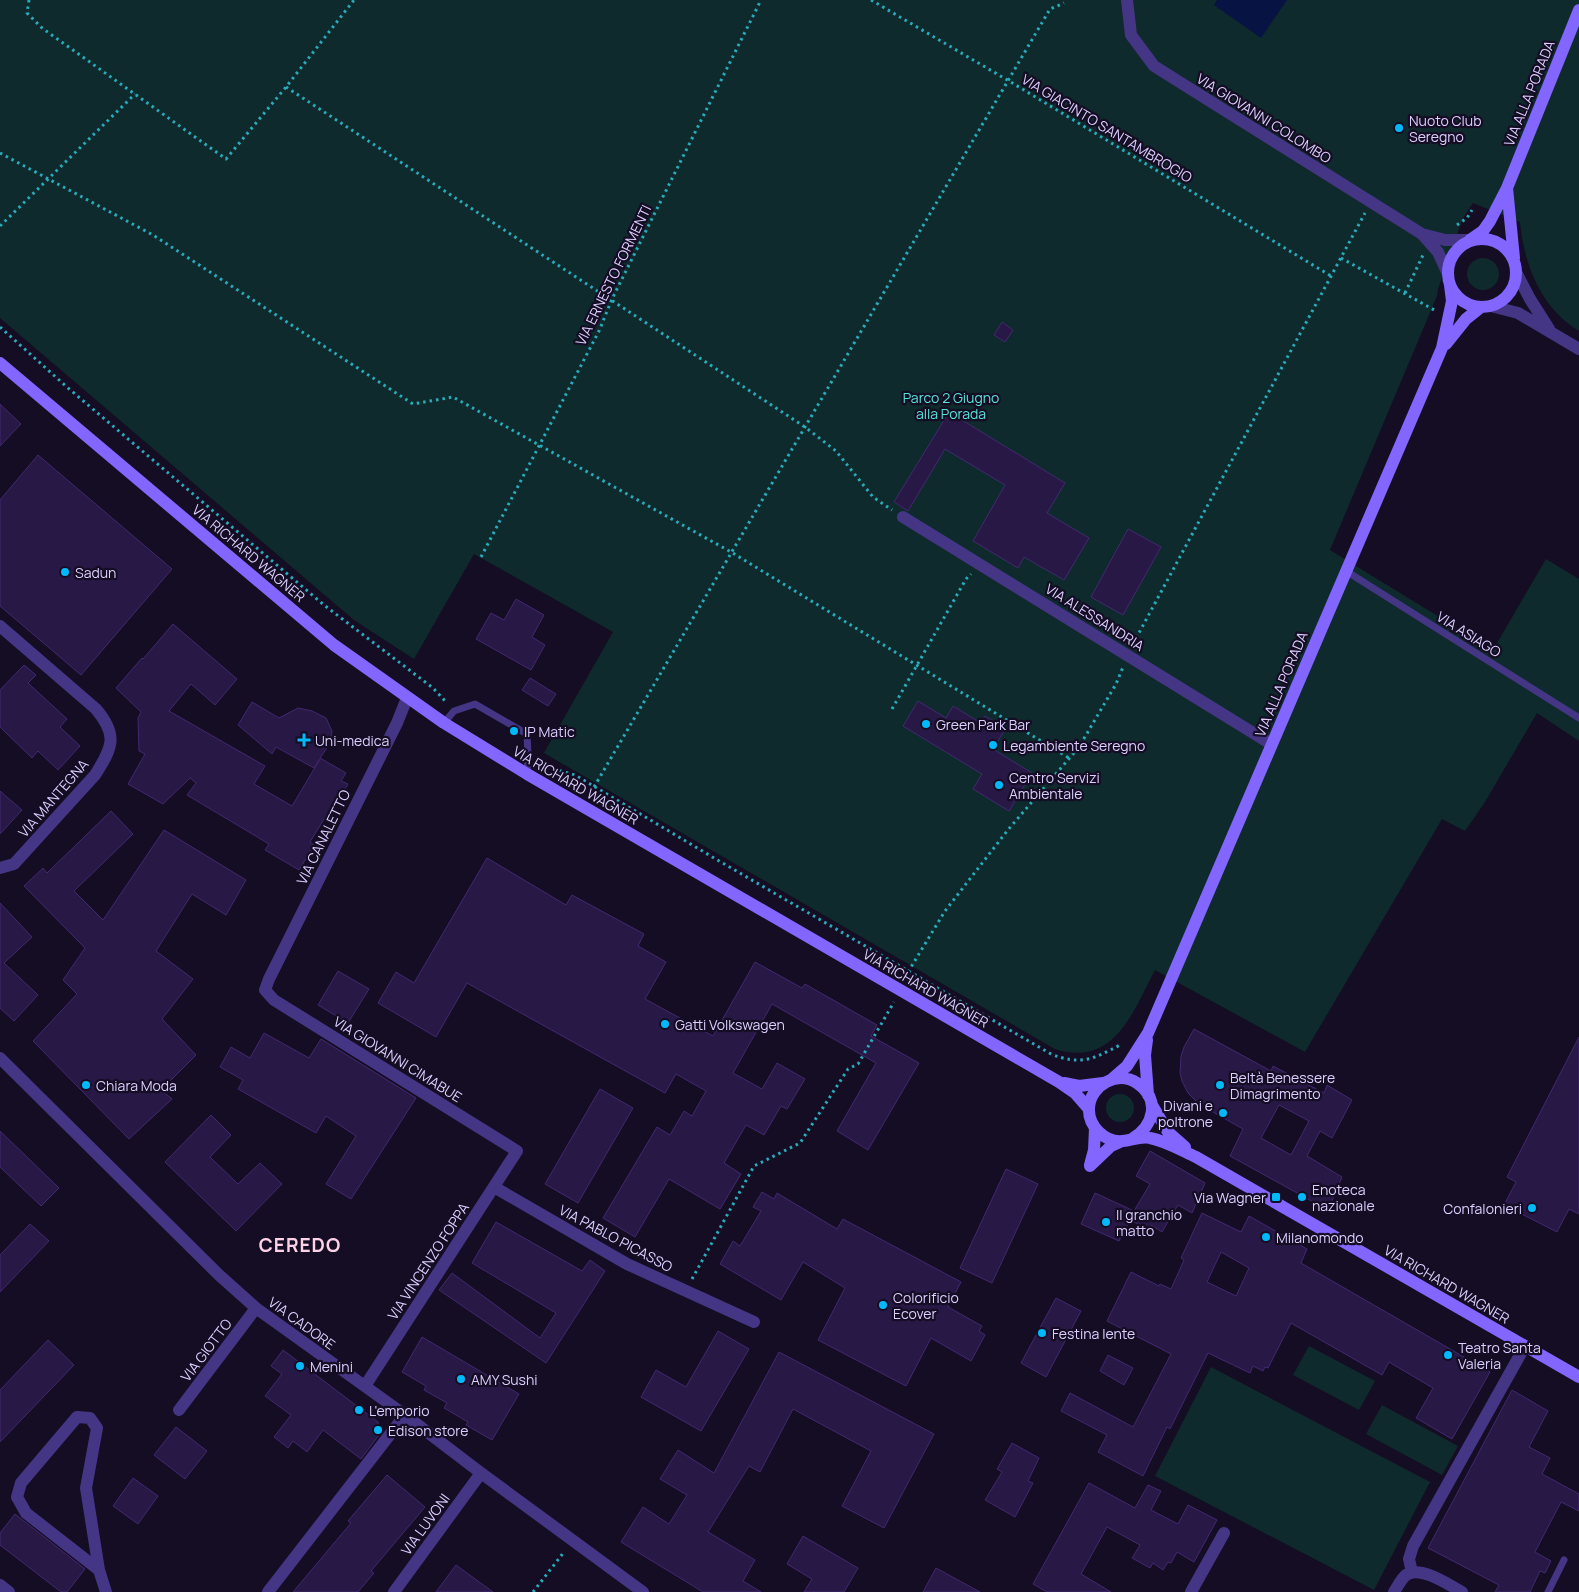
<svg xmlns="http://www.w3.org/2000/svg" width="1579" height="1592" viewBox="0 0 1579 1592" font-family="Manrope,sans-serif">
  <rect width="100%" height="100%" fill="#140d23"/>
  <path fill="#0f2a2d" d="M0,0H1579V331C1541,308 1524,265 1520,222L1473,203L1463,218L1438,289L1437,296L1330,550L1493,650L1546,559L1579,579V741L1537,713L1485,802L1465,831L1442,819L1305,1052L1155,970C1133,1012 1114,1068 1055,1049L544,753L613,632L474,554L414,659L354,620L0,318Z
    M1467 274a16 16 0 1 1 32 0a16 16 0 1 1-32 0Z
    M1106 1108a14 14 0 1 1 28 0a14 14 0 1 1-28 0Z
    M1309,1346L1375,1381L1359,1410L1293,1375Z
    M1211,1367L1430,1482L1374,1590L1155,1476Z
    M1382,1405L1458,1446L1442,1475L1366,1434Z"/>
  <path fill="#071342" d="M1217,0H1287L1261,38L1214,5Z"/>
  <path fill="#281845" stroke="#432872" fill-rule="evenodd" d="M1002,322L1013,330L1005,342L994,335Z
    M0,404L21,424L0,446Z
    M949,412L1065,483L1047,513L1089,538L1064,580L1024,557L1018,568L973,541L1005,485L945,449L908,511L894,502Z
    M38,455L172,569L81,675L0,606V500Z
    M1128,529L1161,547L1123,615L1091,597Z
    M516,599L544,615L532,637L545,645L531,670L476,639L491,613L504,620Z
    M173,624L237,679L215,705L191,684L169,711L265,766L254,784L292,806L320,759L314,768L276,747L272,754L238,725L252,702L279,718L298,708L312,711L326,718L332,731L331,742L320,758L346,773L341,781L348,784L327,820L324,819L310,842L314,845L299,870L265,850L269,844L187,795L196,783L190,778L163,804L128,784L145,754L139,751L138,718L141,712L116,688L142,658L143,659Z
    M24,665L36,675L28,683L67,719L60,727L80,746L58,770L38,751L32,758L0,727V690Z
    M530,678L556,694L548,706L522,690Z
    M918,701L946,718L953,706L981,723L985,716L1006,728L993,749L1032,773L1009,811L973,789L982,774L903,726Z
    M0,791L22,810L0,834Z
    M111,811L133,834L74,891L103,920L164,830L246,880L226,915L192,894L156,951L193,979L162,1019L196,1055L161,1090L172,1099L129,1139L33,1041L77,994L63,980L85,948L24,886L43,868L47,873Z
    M487,858L566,905L572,895L644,934L638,946L666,962L645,999L713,1036L755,962L802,988L805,984L877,1025L871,1036L919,1063L868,1150L837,1131L876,1063L772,1004L733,1073L762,1089L777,1063L805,1079L787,1109L781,1106L764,1135L746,1125L724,1163L741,1174L720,1209L669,1179L635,1237L603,1218L657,1127L670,1135L684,1111L692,1116L706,1091L676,1074L665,1093L467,983L436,1037L378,1003L396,972L414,983Z
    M0,903L32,937L4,963L38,995L14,1021L0,1008Z
    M338,971L369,989L348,1023L318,1005Z
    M1194,1029L1271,1071L1273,1066L1324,1093L1327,1085L1352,1100L1332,1138L1320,1131L1307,1156L1342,1177L1328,1210L1230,1156L1243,1129L1199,1104L1188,1093L1182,1081L1180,1073L1181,1056L1184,1047ZM1279,1105L1309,1121L1291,1155L1261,1138Z
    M264,1033L309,1058L321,1039L416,1098L351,1199L326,1184L356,1136L326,1116L316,1133L238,1089L243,1080L220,1067L231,1047L250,1058Z
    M1579,1037V1214L1569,1209L1557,1232L1504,1205L1516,1182L1507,1177Z
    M600,1089L633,1108L578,1203L545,1184Z
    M211,1115L231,1135L210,1157L238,1184L260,1163L282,1184L236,1231L165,1162Z
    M0,1131L59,1188L41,1206L0,1167Z
    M1150,1151L1205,1183L1192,1213L1178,1205L1162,1232L1151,1225L1148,1229L1130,1220L1119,1241L1081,1224L1095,1193L1134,1211L1150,1184L1136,1176Z
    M1006,1169L1038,1184L992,1283L960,1268Z
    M762,1192L774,1199L777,1193L837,1229L843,1219L961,1282L948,1307L982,1326L979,1331L985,1335L971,1361L931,1338L906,1386L818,1340L845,1288L803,1262L781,1300L720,1264L733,1241L740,1246L761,1211L753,1207Z
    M1202,1213L1241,1232L1249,1216L1307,1249L1301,1263L1490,1372L1452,1439L1416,1418L1433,1388L1389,1362L1382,1375L1291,1323L1268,1368L1265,1367L1263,1371L1253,1366L1250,1373L1208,1353L1170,1429L1167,1427L1143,1476L1098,1452L1107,1435L1061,1411L1070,1393L1133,1427L1171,1354L1107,1321L1131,1272L1159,1286L1160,1284L1171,1289L1184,1260L1181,1258ZM1221,1252L1249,1268L1236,1296L1207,1282Z
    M496,1222L582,1271L590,1260L605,1271L546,1363L439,1290L452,1273L540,1338L556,1313L472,1263Z
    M30,1224L49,1241L0,1292V1255Z
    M1056,1298L1081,1311L1046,1377L1021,1363Z
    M718,1331L749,1349L701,1431L641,1397L656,1370L686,1387Z
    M422,1337L519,1394L492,1440L466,1425L468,1422L444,1408L447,1403L424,1390L426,1386L402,1372Z
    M48,1340L74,1365L0,1442V1390Z
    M283,1350L378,1422L379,1435L361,1459L323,1430L307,1452L293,1441L288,1448L274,1437L291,1415L265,1396L282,1374L271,1366Z
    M779,1352L934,1434L884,1528L842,1506L871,1451L793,1409L760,1472L749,1466L708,1532L755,1560L743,1581L761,1592H703L621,1542L643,1507L669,1524L687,1495L660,1479L678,1450L714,1473Z
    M1108,1355L1133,1368L1124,1385L1100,1371Z
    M1512,1390L1548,1411L1529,1447L1550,1458L1542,1474L1579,1494V1511L1561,1502L1535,1552L1551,1561L1545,1573L1540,1571L1530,1592H1495L1499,1585L1428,1548Z
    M176,1427L207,1451L185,1479L154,1455Z
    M1012,1443L1039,1458L1028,1481L1033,1483L1015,1517L985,1500L1002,1472L997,1469Z
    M387,1475L425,1507L371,1571L374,1573L358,1592H293L351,1523L348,1521Z
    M133,1478L158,1496L138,1524L113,1506Z
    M1089,1483L1135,1508L1148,1485L1161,1491L1151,1510L1178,1524L1188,1505L1217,1520L1194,1562L1177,1552L1171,1563L1168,1562L1163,1570L1153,1563L1150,1568L1132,1558L1140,1545L1107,1527L1081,1574L1111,1592H1047L1033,1584Z
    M15,1514L85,1569L67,1592H61L0,1545V1533Z
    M803,1536L858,1568L844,1592H804L812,1579L787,1564Z
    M456,1565L493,1592H436Z
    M936,1568L980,1592H923Z"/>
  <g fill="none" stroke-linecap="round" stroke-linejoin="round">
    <path stroke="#28abba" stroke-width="3" stroke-dasharray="2.5 4" stroke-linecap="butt" d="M29,0L27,13L42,28L226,159L286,87L354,0
      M871,0L1009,81L1331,276
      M286,87L805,427L836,451L873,497L892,510
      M0,153L153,235L413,404L453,397L731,552L1069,758
      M1457,225L1467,218L1472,210
      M0,226L135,94
      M1341,258L1436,311
      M1405,293L1423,255
      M0,327L68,388L324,605L433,688L447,703
      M481,557L599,331L612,299L761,0
      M1133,644L1365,213
      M892,709L966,579L971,574
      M547,767L575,775L714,858L1051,1054C1081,1066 1093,1059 1120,1045
      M594,787L1050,9L1064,3
      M908,972L945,911L1007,831L1079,747L1116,684L1123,667
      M692,1279L754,1166L800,1143L848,1069L858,1064L894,1002
      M533,1592L564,1552"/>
    <path stroke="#453585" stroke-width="7" d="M1346,571L1579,718
      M444,723L454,711L475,704L527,734L528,756L527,774
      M1548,1592L1564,1560"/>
    <path stroke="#453585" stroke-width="12" d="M1127,0L1131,35L1154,66L1422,234L1445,240H1470
      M1422,234L1438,252L1448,274
      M1517,274L1530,299L1549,329
      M1491,306L1518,313L1579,349
      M903,517L1271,744
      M0,626L96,709C118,735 113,747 95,775L14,864L0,868
      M0,1058L219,1275L256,1308L405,1415L481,1473L643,1592
      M494,1187L627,1264L754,1322
      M365,1386L517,1151L274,1000L265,990L269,979L397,723L407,698
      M179,1410L256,1308
      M99,1570L26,1513L17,1497L21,1483L77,1417L90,1418L97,1428L86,1488L99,1570L106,1592
      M1412,1572L1409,1559L1413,1546L1525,1346
      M0,1585L9,1592
      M268,1592L405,1415
      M394,1592L481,1473
      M1191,1592L1224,1533
      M1394,1592C1398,1586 1401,1579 1406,1575C1420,1565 1449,1585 1462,1592"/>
    <path stroke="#8266ff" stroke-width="12" d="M1507,188L1514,258
      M1448 273a34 34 0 1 1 68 0a34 34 0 1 1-68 0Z
      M1470,240L1483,231L1490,221L1507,188L1579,10
      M1446,344L1466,319L1481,307
      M0,363L334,645L444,723L527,774L1059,1082L1075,1093L1089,1109
      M1147,1040L1145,1055L1148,1095
      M1112,1079L1127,1066L1148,1033L1442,348L1452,301L1450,285
      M1064,1083L1079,1086L1103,1083
      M1152,1105L1168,1132L1185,1147
      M1132,1139C1154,1126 1161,1099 1137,1083C1118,1070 1090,1085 1089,1108C1088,1126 1105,1143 1123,1141C1132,1140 1141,1136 1150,1138C1166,1141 1181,1150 1196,1157L1579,1377
      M1090,1165L1094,1150L1095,1128
      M1090,1166L1111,1146L1122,1141"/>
  </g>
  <g fill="#00b9fa" stroke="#140d23" stroke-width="2">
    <circle cx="1399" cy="128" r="5"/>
    <circle cx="65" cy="572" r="5"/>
    <circle cx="926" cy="724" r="5"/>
    <circle cx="514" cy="731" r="5"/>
    <path d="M301.5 732.5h5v5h5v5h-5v5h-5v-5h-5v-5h5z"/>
    <circle cx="993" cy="745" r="5"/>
    <circle cx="999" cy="785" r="5"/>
    <circle cx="665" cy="1024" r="5"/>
    <circle cx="86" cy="1085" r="5"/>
    <circle cx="1220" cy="1085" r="5"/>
    <circle cx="1223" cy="1113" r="5"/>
    <rect x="1271" y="1192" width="10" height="10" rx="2.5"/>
    <circle cx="1302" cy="1197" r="5"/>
    <circle cx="1532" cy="1208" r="5"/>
    <circle cx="1106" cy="1222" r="5"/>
    <circle cx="1266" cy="1237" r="5"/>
    <circle cx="883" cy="1305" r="5"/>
    <circle cx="1042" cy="1333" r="5"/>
    <circle cx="1448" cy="1355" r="5"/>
    <circle cx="300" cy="1366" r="5"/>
    <circle cx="461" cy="1379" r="5"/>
    <circle cx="359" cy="1410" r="5"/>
    <circle cx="378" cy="1430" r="5"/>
  </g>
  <g text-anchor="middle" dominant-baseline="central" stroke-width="4.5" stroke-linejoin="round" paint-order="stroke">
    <g font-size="14" fill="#dccfff" stroke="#140d23">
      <text transform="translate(1529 93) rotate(-68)">VIA ALLA PORADA</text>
      <text transform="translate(1264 118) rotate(32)">VIA GIOVANNI COLOMBO</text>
      <text transform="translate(1107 128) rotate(31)">VIA GIACINTO SANTAMBROGIO</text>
      <text transform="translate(613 275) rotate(-64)">VIA ERNESTO FORMENTI</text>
      <text transform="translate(249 553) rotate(40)">VIA RICHARD WAGNER</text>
      <text transform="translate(1095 617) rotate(32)">VIA ALESSANDRIA</text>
      <text transform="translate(1469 634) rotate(32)">VIA ASIAGO</text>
      <text transform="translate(1281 684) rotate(-67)">VIA ALLA PORADA</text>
      <text transform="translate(576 785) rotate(30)">VIA RICHARD WAGNER</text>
      <text transform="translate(53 798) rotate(-49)">VIA MANTEGNA</text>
      <text transform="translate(323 837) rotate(-64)">VIA CANALETTO</text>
      <text transform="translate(926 988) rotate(30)">VIA RICHARD WAGNER</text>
      <text transform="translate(398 1059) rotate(32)">VIA GIOVANNI CIMABUE</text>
      <text transform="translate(616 1238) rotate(28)">VIA PABLO PICASSO</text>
      <text transform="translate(428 1261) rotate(-57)">VIA VINCENZO FOPPA</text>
      <text transform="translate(1447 1284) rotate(30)">VIA RICHARD WAGNER</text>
      <text transform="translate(302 1323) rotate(36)">VIA CADORE</text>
      <text transform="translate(206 1350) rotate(-53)">VIA GIOTTO</text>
      <text transform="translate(425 1524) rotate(-54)">VIA LUVONI</text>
    </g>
    <g font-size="14" fill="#dccfff" stroke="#140d23" text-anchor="start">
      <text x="1409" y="120">Nuoto Club<tspan x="1409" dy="16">Seregno</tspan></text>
      <text x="75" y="572">Sadun</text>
      <text x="936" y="724">Green Park Bar</text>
      <text x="524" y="731">IP Matic</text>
      <text x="315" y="740">Uni-medica</text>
      <text x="1003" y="745">Legambiente Seregno</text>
      <text x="1009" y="777">Centro Servizi<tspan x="1009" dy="16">Ambientale</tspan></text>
      <text x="675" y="1024">Gatti Volkswagen</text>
      <text x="1230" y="1077">Beltà Benessere<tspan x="1230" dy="16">Dimagrimento</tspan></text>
      <text x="96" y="1085">Chiara Moda</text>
      <text x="1213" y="1105" text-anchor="end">Divani e<tspan x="1213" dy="16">poltrone</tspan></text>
      <text x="1312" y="1189">Enoteca<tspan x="1312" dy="16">nazionale</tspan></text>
      <text x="1266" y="1197" text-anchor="end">Via Wagner</text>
      <text x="1522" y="1208" text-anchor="end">Confalonieri</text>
      <text x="1116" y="1214">Il granchio<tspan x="1116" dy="16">matto</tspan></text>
      <text x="1276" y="1237">Milanomondo</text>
      <text x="893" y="1297">Colorificio<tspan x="893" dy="16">Ecover</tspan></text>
      <text x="1052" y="1333">Festina lente</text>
      <text x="1458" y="1347">Teatro Santa<tspan x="1458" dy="16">Valeria</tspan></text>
      <text x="310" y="1366">Menini</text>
      <text x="471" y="1379">AMY Sushi</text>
      <text x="369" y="1410">L'emporio</text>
      <text x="388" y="1430">Edison store</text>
    </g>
    <g font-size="14" fill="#55e5d8" stroke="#140d23">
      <text x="951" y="397">Parco 2 Giugno<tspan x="951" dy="16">alla Porada</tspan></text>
    </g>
    <g font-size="19" font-weight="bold" letter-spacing="1" fill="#ffd1e7" stroke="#140d23">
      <text x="300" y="1245">CEREDO</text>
    </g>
  </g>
</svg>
